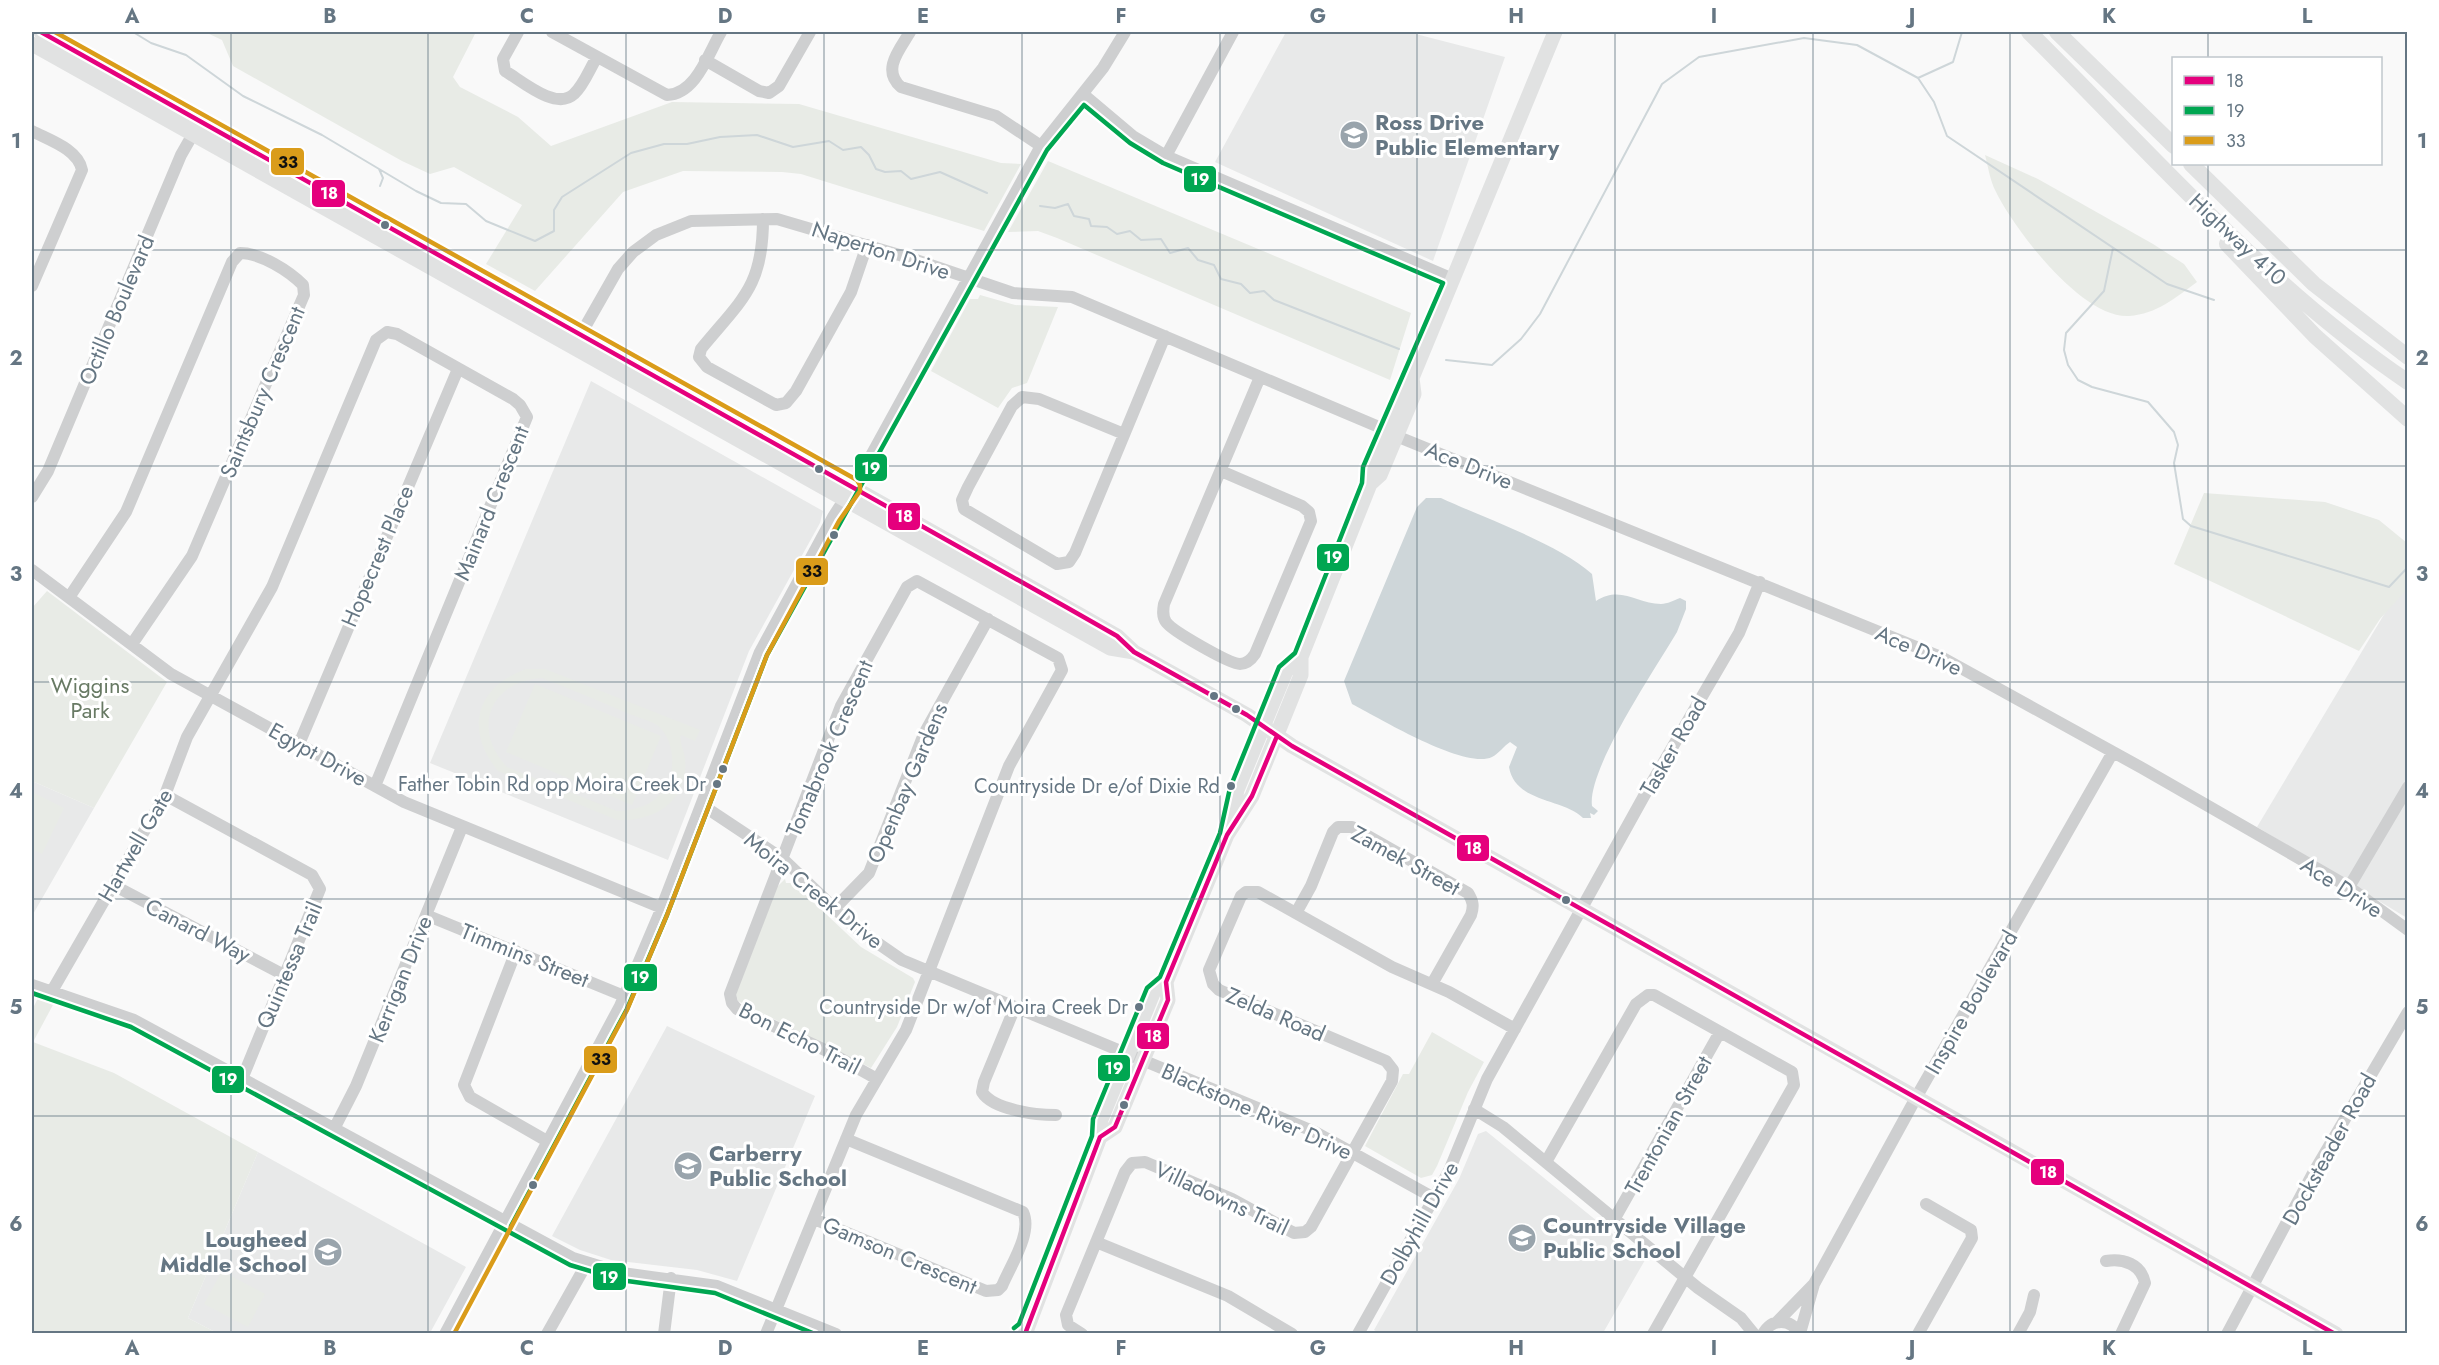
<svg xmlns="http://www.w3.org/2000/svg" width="2439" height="1365" viewBox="0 0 2439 1365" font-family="Jost,sans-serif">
  <rect width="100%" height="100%" fill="#f9f9f9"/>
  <path fill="#e8e9e9" d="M1286,32H1408L1505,57L1433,261L1215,162Z
    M591,381L823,511L820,523L749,651L668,860L430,763Z
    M2407,576V918L2257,827Z
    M32,781L94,808L32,916Z
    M667,1026L815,1096L737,1281L697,1270L611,1260L580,1250L552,1236Z
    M1486,1131L1645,1260L1603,1333L1381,1334L1374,1330L1459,1179L1478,1134Z
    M258,1152L466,1267L430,1333H217L188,1318Z"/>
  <path fill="#e8ebe6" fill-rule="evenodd" d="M205,32H476L453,77L460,87L518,117L551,146L672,102L799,104L1001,163L1021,164L984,231L801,174L782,172L683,171L623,192L535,291L486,264L522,205L454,167L430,174L402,161L233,66L222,40Z
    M1985,155L2038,179L2153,244L2184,264L2197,282C2175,298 2157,314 2129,316C2082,319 2013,228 1995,190C1990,180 1988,166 1985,155Z
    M1048,161L1411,313L1390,380L1057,238L1038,231L1008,232Z
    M980,295L1015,305L1058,307L1027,383L1012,388L998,408L931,371L970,299H978Z
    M2204,493L2325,502L2379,520L2407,543V589L2380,619L2359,651L2174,564Z
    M47,591L167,682L94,808L32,781V608Z
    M526,669H545L700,730L695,741L681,735C679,743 684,750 685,758C689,801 655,822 617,820L498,771C464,730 476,687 526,669ZM542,678C571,689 599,701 627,713C636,717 649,720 657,725C674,738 676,768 667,785C656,804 639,810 617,811L507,767C471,729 490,681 542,678Z
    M535,684L661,736L632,805L506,752Z
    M32,792L64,808L42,854L32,849Z
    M785,879L786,883H793L861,947L913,978L915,982L897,1027L871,1068L738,1001L736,994L777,887Z
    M38,998L54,1003L33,1042L114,1073L258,1152L188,1318L217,1333H32V1010Z
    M1432,1032L1484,1062L1468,1092L1437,1166L1432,1175L1421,1178L1365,1146L1403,1074H1409Z
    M222,1271L265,1294L248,1327L204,1304Z"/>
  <path fill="#ced6d9" d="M1426,498H1441C1484,518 1559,544 1592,574L1596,601C1621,585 1637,604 1661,604C1667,604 1675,600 1680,598L1686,601V609L1677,632C1656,668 1587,769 1592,806L1598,811L1594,815L1590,813L1591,818H1583C1563,798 1515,803 1509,767L1517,747L1510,742C1504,746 1498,754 1492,757C1465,770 1379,718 1352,704L1344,681L1417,507Z"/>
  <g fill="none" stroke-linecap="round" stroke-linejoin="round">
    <path stroke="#ced6d9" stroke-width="2" d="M133,32L151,43L186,55L243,96L322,135L416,191L441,203L466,204L486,221L535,241L554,231V210L562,197L631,153L664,144H687L720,137L757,135L793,147L829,141L843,150L861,147L869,155L876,169L885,172L901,171L911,179L940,172L987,193
      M1918,78L1953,62L1962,32
      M379,169L383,178L380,186
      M1040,206L1055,208L1068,204L1074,216L1089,219L1091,226L1107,227L1117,234L1130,231L1141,240L1161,239L1170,253L1188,248L1198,260L1214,265L1221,279L1241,284L1250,293L1264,291L1274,300L1399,349
      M2113,248L2104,291L2066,333L2064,350L2068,365L2078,380L2092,387L2148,402L2174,432L2178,445L2174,463L2183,519L2191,526L2389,587L2408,567
      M1446,360L1492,365L1521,339L1540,314L1662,84L1699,57L1804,38L1857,45L1918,78L1934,102L1947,136L2167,284L2214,300"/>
    <path stroke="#cecfd0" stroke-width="12" d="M518,32L503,59L505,71C522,81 556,111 574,94C584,85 590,68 597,57
      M552,32L667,95C696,94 708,54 721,32
      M910,32C900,49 881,70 901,87L996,116L1041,146
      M705,60L759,91L769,93L779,86L810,32
      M1083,94L1134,137L1166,156L1453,279
      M32,131C49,140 78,149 82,170L32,286
      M1166,156L1233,32
      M763,219C763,287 742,299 701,349L699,357L707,367L776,405L786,403L796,391L851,292L867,245
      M581,334L618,269L633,252L656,235L691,221L777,219L913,259L1013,293L1072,297L1386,430
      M1124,434L1039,399L1022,397L1012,406L968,487L962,500L964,509L1057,564L1069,562L1075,553L1165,336
      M1396,436L1941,657L2142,768L2349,887L2408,930
      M1221,471L1302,506L1309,512L1311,521L1255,654C1251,660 1247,664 1240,664C1230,664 1172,631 1166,622C1162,616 1163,610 1164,604L1260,377
      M32,497L48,471L181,155L197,127
      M32,570L171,674L404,802L662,908
      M70,596L126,512L232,262L240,253C261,253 289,271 303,285L304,295L192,556L132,644
      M299,744L458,369
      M165,795L312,875L320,889L242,1079
      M702,805L783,859L853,926L902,960L1315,1132L1434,1198
      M113,885L284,975
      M2349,887L2408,787
      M834,909L869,873L924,734L988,619
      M1296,913L1311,886L1333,832L1338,827H1352L1468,893C1473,901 1474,906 1471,915L1432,984
      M426,915L624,996
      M516,951L464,1085L470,1097L547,1141
      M32,985L134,1020L573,1258L622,1273L717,1286L836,1334
      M52,991L165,795L187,737L272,587L376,340L387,332L397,334L513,399L520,405L527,417L375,786
      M1015,1007L984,1082L982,1092C993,1110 1037,1115 1056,1115
      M1474,1109L1503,1127L1698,1288L1741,1318L1754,1334
      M334,1129L356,1086L462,827
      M1546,1162L1636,1004L1648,995H1654L1792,1072L1794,1085L1653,1334
      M1615,1218L1720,1032
      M814,1219L986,1291L998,1290L1002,1286C1010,1266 1033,1233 1023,1212L846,1139
      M1096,1242L1228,1296L1292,1334
      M2106,1261C2123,1258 2141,1264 2145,1283L2121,1334
      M1777,1322L1813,1285
      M1800,1333L1814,1284L1917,1096L2113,752
      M445,1334L620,1006L660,912L760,652L833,517L861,474L1041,146L1103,68L1125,32
      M547,1334L587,1263
      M664,1334L671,1278
      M766,1334L856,1115L906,1030L1009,766L1062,670L1058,658L917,581L907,587L841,706L730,994L732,1003L737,1009L827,1051L877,1079
      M1082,1334L1068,1325L1066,1315L1125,1172L1132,1163L1145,1162L1232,1199L1294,1233L1305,1232L1311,1227L1392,1081L1393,1070L1386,1061L1219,990L1213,984L1209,970L1241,896L1246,892H1258L1392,967L1449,992L1515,1029
      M1358,1334L1449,1171L1487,1079L1644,796L1739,633L1760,582
      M1763,1334C1772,1318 1790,1318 1800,1334
      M1918,1334L1972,1238L1971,1230L1926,1204
      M2018,1334L2030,1312L2034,1295
      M2227,1334L2312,1175L2408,1012"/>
    <path stroke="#e1e2e2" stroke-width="15" d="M41,32L1066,607L1117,636L1134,652L1247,715L1292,746L2336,1334
      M32,44L1110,648L1134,652
      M1370,484L1380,475L1414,394L1412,378
      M1227,835L1252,796L1301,675V657L1370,484V470L1403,389L1412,378L1555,32
      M1100,1137L1115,1127L1168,1000L1166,982
      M1025,1334L1100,1137V1122L1154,991L1166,982L1227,835L1237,790L1286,671L1301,657"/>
    <path stroke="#e1e2e2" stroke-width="16" d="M2029,32C2149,151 2267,287 2408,382
      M2057,32L2174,146
      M2191,164L2314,284L2408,357
      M2227,244L2315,336L2408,419"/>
    <g stroke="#fff" stroke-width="9">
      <path id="bus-1" d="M41,32L1066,607L1117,636L1134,652L1247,715L1292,746L2335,1334
        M1025,1334L1100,1137L1115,1127L1168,1000L1166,982L1227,835L1252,796L1277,736"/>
    </g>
    <g stroke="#fff" stroke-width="9">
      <path id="bus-2" d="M32,993L131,1027L570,1265L620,1280L715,1293L815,1334
        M511,1226L627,1009L667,915L767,655L1047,150L1084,105L1130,143L1163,163L1443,283L1363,467L1362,483L1295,653L1279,667L1230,788L1220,833L1160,977L1147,988L1093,1119L1092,1136L1019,1324L1014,1328"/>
    </g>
    <g stroke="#fff" stroke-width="9">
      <path id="bus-3" d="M55,32L857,480L860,485V491L839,521L767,655L667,915L627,1010L454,1334"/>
    </g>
    <use href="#bus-1" stroke="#e5007d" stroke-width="4.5"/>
    <use href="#bus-2" stroke="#00a651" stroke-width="4.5"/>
    <use href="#bus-3" stroke="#da9c1a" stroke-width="4.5"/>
  </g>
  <path fill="none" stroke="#657683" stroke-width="1.5" stroke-opacity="0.55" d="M231,32V1334M428,32V1334M626,32V1334M824,32V1334M1022,32V1334M1220,32V1334M1417,32V1334M1615,32V1334M1813,32V1334M2010,32V1334M2208,32V58M2208,164V1334M32,250H2408M32,466H2408M32,682H2408M32,899H2408M32,1116H2408"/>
  <defs>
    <g id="school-disc" transform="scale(1.5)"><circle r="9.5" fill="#99a4ac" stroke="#fff"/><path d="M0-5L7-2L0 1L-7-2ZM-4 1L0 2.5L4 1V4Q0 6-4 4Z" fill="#fff"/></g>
  </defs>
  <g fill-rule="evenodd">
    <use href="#school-disc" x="1354" y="135"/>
    <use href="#school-disc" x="688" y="1166"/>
    <use href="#school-disc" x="1522" y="1238"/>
    <use href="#school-disc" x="328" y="1252"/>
  </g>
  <g fill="#657683" stroke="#fff" stroke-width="2">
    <circle cx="385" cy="225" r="5"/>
    <circle cx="819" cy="469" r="5"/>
    <circle cx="834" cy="535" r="5"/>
    <circle cx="1214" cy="696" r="5"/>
    <circle cx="1236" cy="709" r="5"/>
    <circle cx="723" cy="769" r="5"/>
    <circle cx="717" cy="784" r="5"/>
    <circle cx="1231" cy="786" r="5"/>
    <circle cx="1566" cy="900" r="5"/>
    <circle cx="1139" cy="1007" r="5"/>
    <circle cx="1124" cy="1105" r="5"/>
    <circle cx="533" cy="1185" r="5"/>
  </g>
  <g text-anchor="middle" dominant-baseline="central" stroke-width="6" stroke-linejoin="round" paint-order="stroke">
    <g font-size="20" fill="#657683" stroke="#fff" text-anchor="end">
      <text x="706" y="784">Father Tobin Rd opp Moira Creek Dr</text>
      <text x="1220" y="786">Countryside Dr e/of Dixie Rd</text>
      <text x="1128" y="1007">Countryside Dr w/of Moira Creek Dr</text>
    </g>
    <g font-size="22" font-weight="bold" fill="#657683" stroke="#fff" text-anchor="start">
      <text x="1375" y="122">Ross Drive<tspan x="1375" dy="25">Public Elementary</tspan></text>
      <text x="709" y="1153">Carberry<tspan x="709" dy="25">Public School</tspan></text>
      <text x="1543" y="1225">Countryside Village<tspan x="1543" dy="25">Public School</tspan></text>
      <text x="307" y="1239" text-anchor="end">Lougheed<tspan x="307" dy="25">Middle School</tspan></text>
    </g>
    <g font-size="22" fill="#657683" stroke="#fff">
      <text transform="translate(2238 239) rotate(43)">Highway 410</text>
      <text transform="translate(881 250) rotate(18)">Naperton Drive</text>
      <text transform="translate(116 310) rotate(-67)">Octillo Boulevard</text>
      <text transform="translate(262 392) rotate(-67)">Saintsbury Crescent</text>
      <text transform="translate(1469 465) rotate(22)">Ace Drive</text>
      <text transform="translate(491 503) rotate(-68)">Mainard Crescent</text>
      <text transform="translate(377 556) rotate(-67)">Hopecrest Place</text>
      <text transform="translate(1919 650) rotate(24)">Ace Drive</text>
      <text transform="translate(1673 746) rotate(-60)">Tasker Road</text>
      <text transform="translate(829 748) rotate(-67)">Tomabrook Crescent</text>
      <text transform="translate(318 754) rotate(29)">Egypt Drive</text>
      <text transform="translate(907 783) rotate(-67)">Openbay Gardens</text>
      <text transform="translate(135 845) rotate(-60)">Hartwell Gate</text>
      <text transform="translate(1406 860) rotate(29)">Zamek Street</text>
      <text transform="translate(2342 887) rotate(33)">Ace Drive</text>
      <text transform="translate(814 890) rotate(39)">Moira Creek Drive</text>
      <text transform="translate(198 930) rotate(27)">Canard Way</text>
      <text transform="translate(525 955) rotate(22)">Timmins Street</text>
      <text transform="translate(289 965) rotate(-67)">Quintessa Trail</text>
      <text transform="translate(400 979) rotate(-68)">Kerrigan Drive</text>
      <text transform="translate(1971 1002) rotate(-60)">Inspire Boulevard</text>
      <text transform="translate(1276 1014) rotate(23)">Zelda Road</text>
      <text transform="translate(800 1038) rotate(27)">Bon Echo Trail</text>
      <text transform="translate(1257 1111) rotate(24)">Blackstone River Drive</text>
      <text transform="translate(1668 1125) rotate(-61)">Trentonian Street</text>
      <text transform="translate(2329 1149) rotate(-61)">Docksteader Road</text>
      <text transform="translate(1222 1198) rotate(25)">Villadowns Trail</text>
      <text transform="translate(1419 1223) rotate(-61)">Dolbyhill Drive</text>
      <text transform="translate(900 1255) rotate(23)">Gamson Crescent</text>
    </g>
    <g font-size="22" fill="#687a64" stroke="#fff">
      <text x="90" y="685">Wiggins<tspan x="90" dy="25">Park</tspan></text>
    </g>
  </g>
  <g stroke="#fff" stroke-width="2">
    <rect x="270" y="147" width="35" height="29" rx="6" fill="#da9c1a"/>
    <rect x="1183" y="165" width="34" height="28" rx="6" fill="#00a651"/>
    <rect x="311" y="179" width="35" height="29" rx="6" fill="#e5007d"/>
    <rect x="854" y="453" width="34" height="29" rx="6" fill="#00a651"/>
    <rect x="887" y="502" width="34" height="29" rx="6" fill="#e5007d"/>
    <rect x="1316" y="543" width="34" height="29" rx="6" fill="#00a651"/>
    <rect x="795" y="557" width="34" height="29" rx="6" fill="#da9c1a"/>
    <rect x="1456" y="834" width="34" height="28" rx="6" fill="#e5007d"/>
    <rect x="623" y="963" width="35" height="29" rx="6" fill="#00a651"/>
    <rect x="1136" y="1022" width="34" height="28" rx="6" fill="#e5007d"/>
    <rect x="583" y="1045" width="35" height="29" rx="6" fill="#da9c1a"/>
    <rect x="1097" y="1054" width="34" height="28" rx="6" fill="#00a651"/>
    <rect x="211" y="1065" width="34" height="29" rx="6" fill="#00a651"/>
    <rect x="2030" y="1158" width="35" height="28" rx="6" fill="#e5007d"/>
    <rect x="592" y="1262" width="35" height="29" rx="6" fill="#00a651"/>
  </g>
  <g font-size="16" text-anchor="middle" font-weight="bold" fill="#fff">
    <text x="1200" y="185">19</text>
    <text x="329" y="199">18</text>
    <text x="871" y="474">19</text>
    <text x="904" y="522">18</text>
    <text x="1333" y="563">19</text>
    <text x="1473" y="854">18</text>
    <text x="640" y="983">19</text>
    <text x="1153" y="1042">18</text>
    <text x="1114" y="1074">19</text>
    <text x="228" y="1085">19</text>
    <text x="2048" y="1178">18</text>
    <text x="609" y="1283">19</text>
  </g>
  <g font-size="16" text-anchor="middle" font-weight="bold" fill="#111">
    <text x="288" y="168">33</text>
    <text x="812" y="577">33</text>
    <text x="601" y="1065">33</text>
  </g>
  <rect width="2439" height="1365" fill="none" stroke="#ffffff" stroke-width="66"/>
  <rect x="2172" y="57" width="210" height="108" fill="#ffffff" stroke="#c1c8cd" stroke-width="1.5"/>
  <rect x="2184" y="76" width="30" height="9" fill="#e5007d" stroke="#c1c8cd" stroke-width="1.5"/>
  <text x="2226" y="87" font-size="18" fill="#657683">18</text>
  <rect x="2184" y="106" width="30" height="9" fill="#00a651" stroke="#c1c8cd" stroke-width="1.5"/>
  <text x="2226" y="117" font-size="18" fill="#657683">19</text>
  <rect x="2184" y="136" width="30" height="9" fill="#da9c1a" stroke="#c1c8cd" stroke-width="1.5"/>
  <text x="2226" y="147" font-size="18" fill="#657683">33</text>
  <rect x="33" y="33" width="2373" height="1299" fill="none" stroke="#657683" stroke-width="2"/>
  <g font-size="20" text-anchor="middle" font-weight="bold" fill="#657683">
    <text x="132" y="23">A</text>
    <text x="330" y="23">B</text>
    <text x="527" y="23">C</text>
    <text x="725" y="23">D</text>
    <text x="923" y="23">E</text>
    <text x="1121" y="23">F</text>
    <text x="1318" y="23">G</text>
    <text x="1516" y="23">H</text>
    <text x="1714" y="23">I</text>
    <text x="1912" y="23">J</text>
    <text x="2109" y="23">K</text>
    <text x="2307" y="23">L</text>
    <text x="16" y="148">1</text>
    <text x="2422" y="148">1</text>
    <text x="16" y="365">2</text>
    <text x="2422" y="365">2</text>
    <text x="16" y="581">3</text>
    <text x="2422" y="581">3</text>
    <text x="16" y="798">4</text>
    <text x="2422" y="798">4</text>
    <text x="16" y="1014">5</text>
    <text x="2422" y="1014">5</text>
    <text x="16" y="1231">6</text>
    <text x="2422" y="1231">6</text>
    <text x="132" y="1355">A</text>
    <text x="330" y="1355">B</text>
    <text x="527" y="1355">C</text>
    <text x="725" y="1355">D</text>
    <text x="923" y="1355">E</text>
    <text x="1121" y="1355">F</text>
    <text x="1318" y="1355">G</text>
    <text x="1516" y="1355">H</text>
    <text x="1714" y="1355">I</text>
    <text x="1912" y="1355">J</text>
    <text x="2109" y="1355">K</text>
    <text x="2307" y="1355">L</text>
  </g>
</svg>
